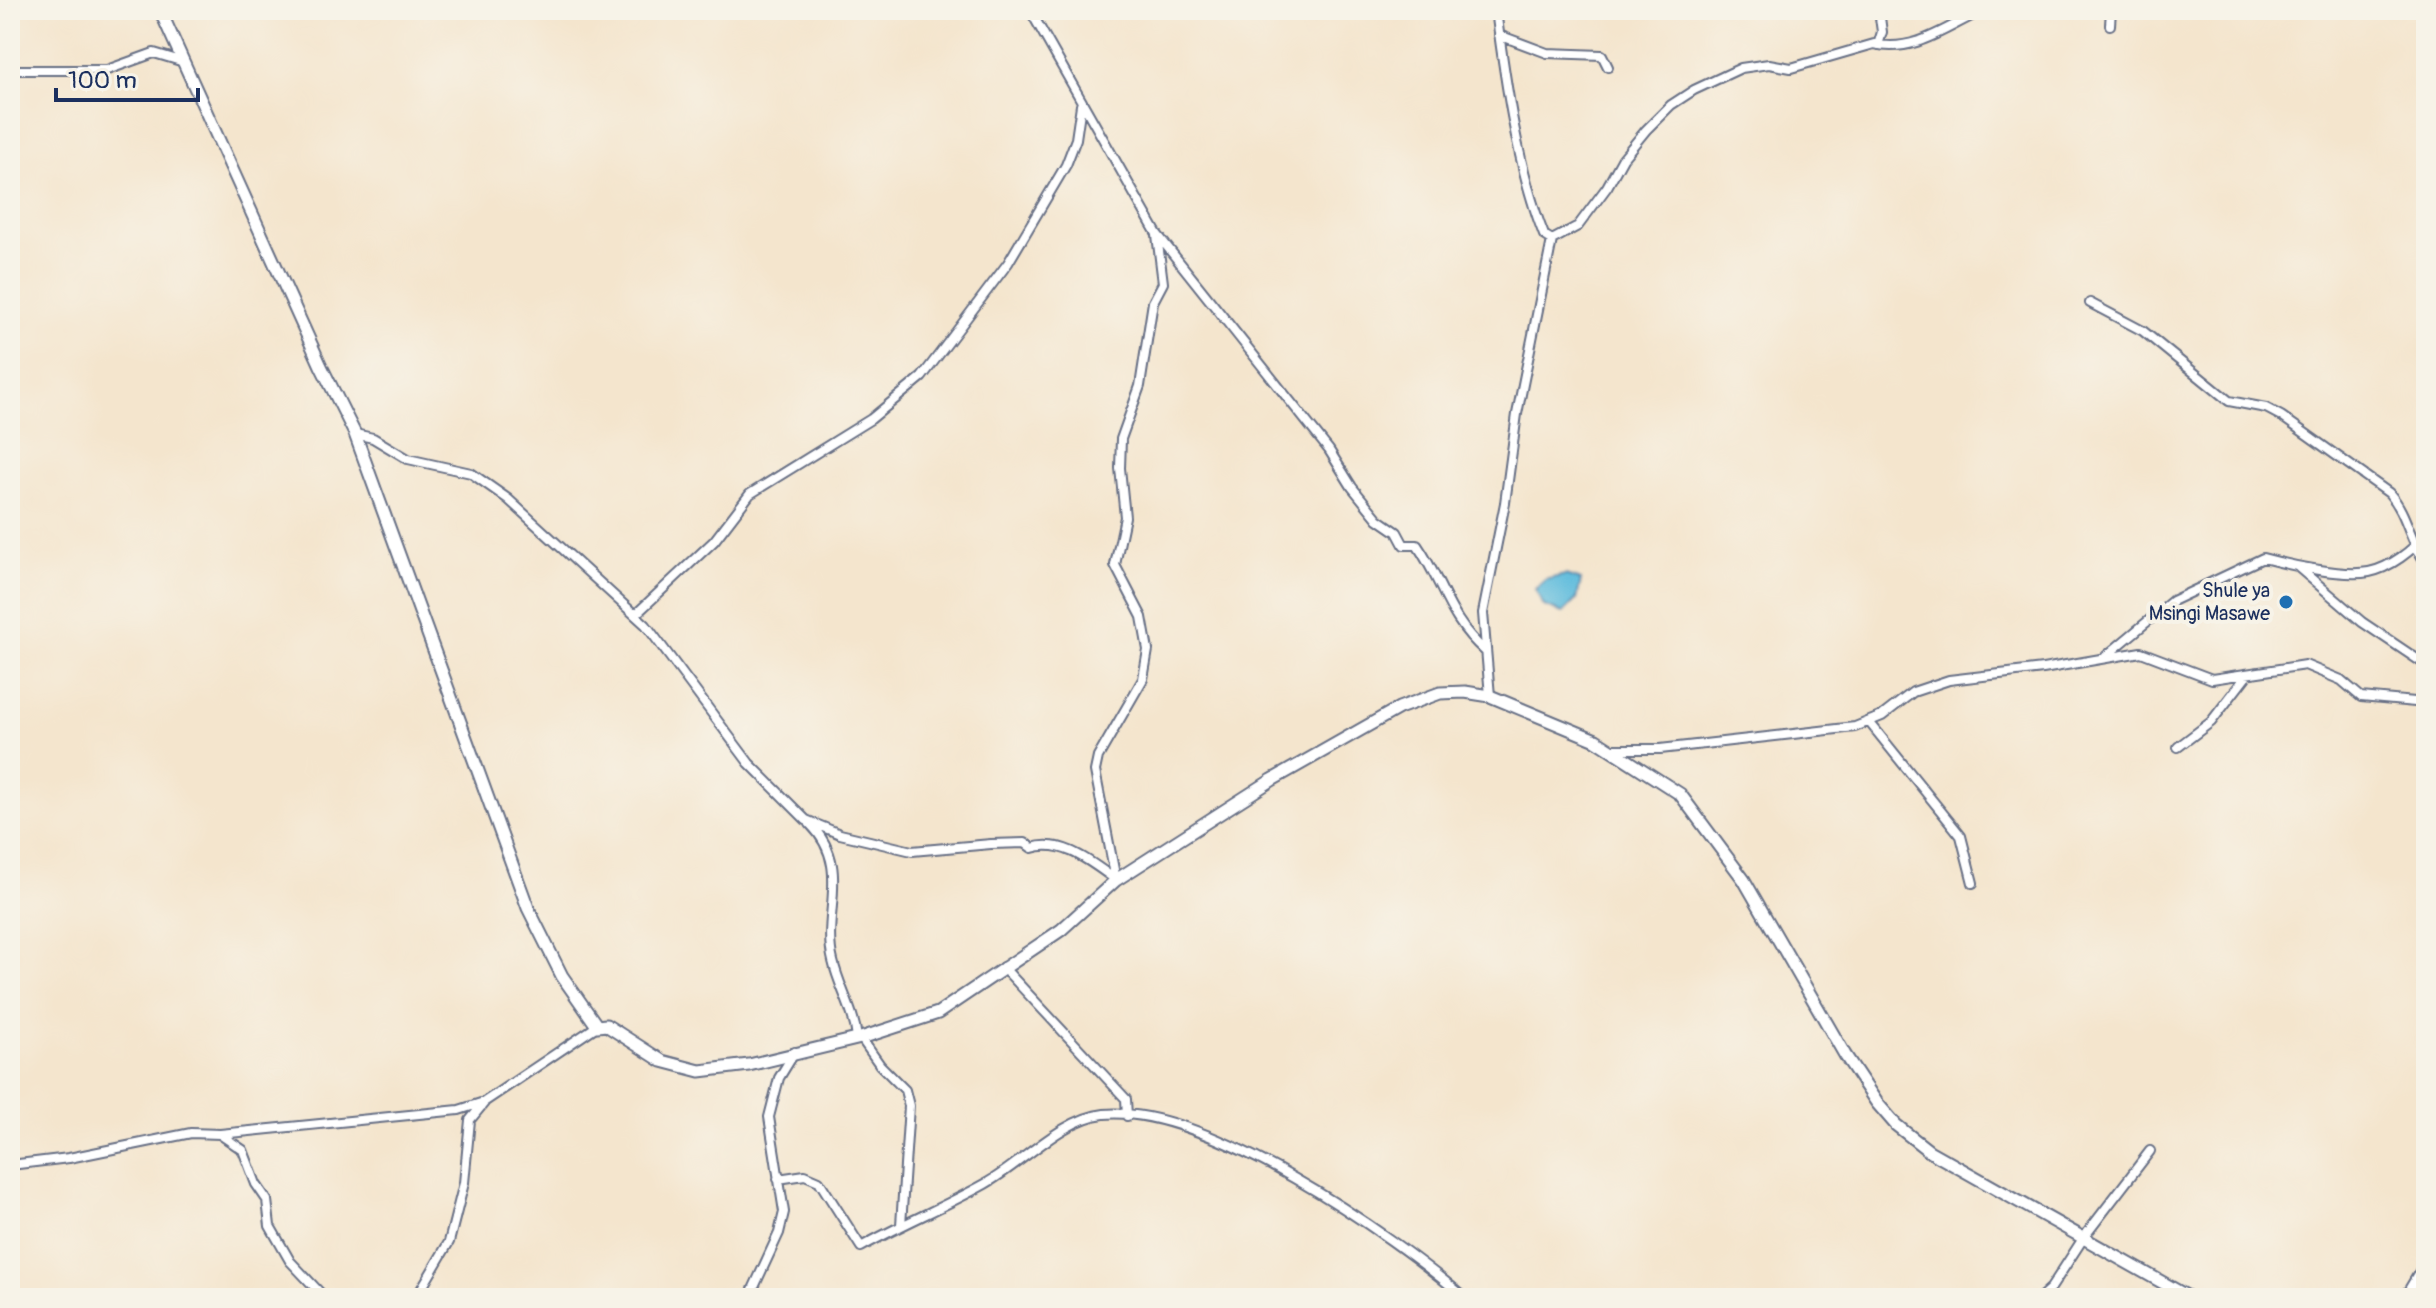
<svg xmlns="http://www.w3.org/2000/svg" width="2436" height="1308" viewBox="0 0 2436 1308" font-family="Pangolin,sans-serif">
  <rect width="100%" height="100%" fill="#f7f3e8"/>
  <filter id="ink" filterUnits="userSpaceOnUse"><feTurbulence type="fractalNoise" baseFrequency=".0125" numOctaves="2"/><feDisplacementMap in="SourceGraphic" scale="16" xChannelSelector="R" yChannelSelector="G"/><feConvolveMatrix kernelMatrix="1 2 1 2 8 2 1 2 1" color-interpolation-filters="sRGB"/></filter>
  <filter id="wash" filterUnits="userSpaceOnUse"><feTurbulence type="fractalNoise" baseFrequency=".006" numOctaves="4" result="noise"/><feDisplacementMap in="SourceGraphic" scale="32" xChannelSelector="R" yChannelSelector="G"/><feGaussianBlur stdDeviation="1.8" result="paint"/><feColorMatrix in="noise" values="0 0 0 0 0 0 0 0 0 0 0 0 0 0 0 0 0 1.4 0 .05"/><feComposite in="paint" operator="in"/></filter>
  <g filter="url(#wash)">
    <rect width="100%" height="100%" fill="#f4e5cd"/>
    <path fill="#5fbcdd" stroke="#3d769e" stroke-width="2" d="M1565,575L1581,580L1577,599L1563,613L1544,606L1535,589L1545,580Z"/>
  </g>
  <g filter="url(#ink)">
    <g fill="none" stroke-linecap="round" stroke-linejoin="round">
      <g stroke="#676f85" stroke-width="12">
        <path id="street" d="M1030,10L1157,234L1329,450L1352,487L1378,519L1397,532L1404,545H1417C1444,584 1447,617 1485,651
          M2110,25L2111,10
          M1499,35L1547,53L1602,55L1608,67
          M1878,45L1882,32L1879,10
          M10,70H107L154,53L184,62
          M1552,240L1578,226L1607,187L1623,158L1646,130L1671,105L1694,90L1741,68L1769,64L1791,68L1874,44C1915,54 1949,25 1984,10
          M2090,303L2143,331L2229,401L2266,408L2281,416L2389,493C2408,514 2409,541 2426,563
          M355,434L373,438L408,459L471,473L508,499L646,625L749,763L806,820L840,834L912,851L991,844L1025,843L1032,848C1063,838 1092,863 1116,880
          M2299,568L2362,622L2426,665
          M635,615L714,541L750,494L871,419L922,377L1008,263L1066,165L1076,139L1081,105
          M2106,656L2172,601L2263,558C2289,565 2343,577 2369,572C2390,568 2413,550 2426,534
          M1490,696L1483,613L1505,503L1517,414L1552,240L1544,235C1518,170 1505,80 1496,10
          M1870,723L1961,836L1973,883
          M2178,747L2211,722L2248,674
          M1614,749H1660L1855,727L1882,716L1913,692L1949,680L2043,669L2141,652L2212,679L2305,665L2341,680L2361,697L2426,703
          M810,824C853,867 821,913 833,961C839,987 854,1010 857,1038
          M1116,880L1095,771L1098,757L1143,679L1148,650L1142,617L1115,565L1125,517L1120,468L1121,439L1140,386L1153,302L1163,283L1157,235
          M1003,967L1126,1099L1127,1116
          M861,1038L880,1065L905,1090L909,1106L901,1225
          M221,1135L243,1150L256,1184L267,1200L270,1226L290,1261L325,1298
          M10,1165L69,1158L191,1133L220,1134L459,1110L484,1102L597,1026
          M778,1179L805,1175L819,1181L861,1247C902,1224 944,1207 985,1184C1020,1165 1063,1118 1104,1114C1205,1105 1390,1233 1465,1298
          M416,1298L449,1242L464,1183L470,1120L484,1103
          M749,1298L779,1233L784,1212L769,1117L779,1078L795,1052
          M2040,1298L2051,1288L2084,1237L2150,1151
          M2404,1298L2426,1261"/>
      </g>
      <g stroke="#676f85" stroke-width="15">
        <path id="secondary" d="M160,10L321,366L355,434L528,908L562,976L597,1026L606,1025L662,1061L700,1071L749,1065L861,1038L938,1013L1061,930L1116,880L1272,780L1399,708L1440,693L1465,692L1490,696L1596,740L1680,794L1744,880L1845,1055L1877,1103L1896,1125L1929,1151L2190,1298"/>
      </g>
      <use href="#street" stroke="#fff" stroke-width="8"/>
      <use href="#secondary" stroke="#fff" stroke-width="11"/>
    </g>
  </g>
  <circle fill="#1f6fb2" stroke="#f7f3e8" stroke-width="3" cx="2286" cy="602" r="8"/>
  <g text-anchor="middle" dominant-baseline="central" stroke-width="8" stroke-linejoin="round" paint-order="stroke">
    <g font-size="20" fill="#1b2f5e" stroke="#f7f3e8" text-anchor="end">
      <text x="2270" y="590">Shule ya<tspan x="2270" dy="23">Msingi Masawe</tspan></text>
    </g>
  </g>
  <rect width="2436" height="1308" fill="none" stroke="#f7f3e8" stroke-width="40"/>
  <path d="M56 88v12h142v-12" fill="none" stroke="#1b2f5e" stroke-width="4"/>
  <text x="68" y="88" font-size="24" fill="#1b2f5e" stroke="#f7f3e8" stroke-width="6" paint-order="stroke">100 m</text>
</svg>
